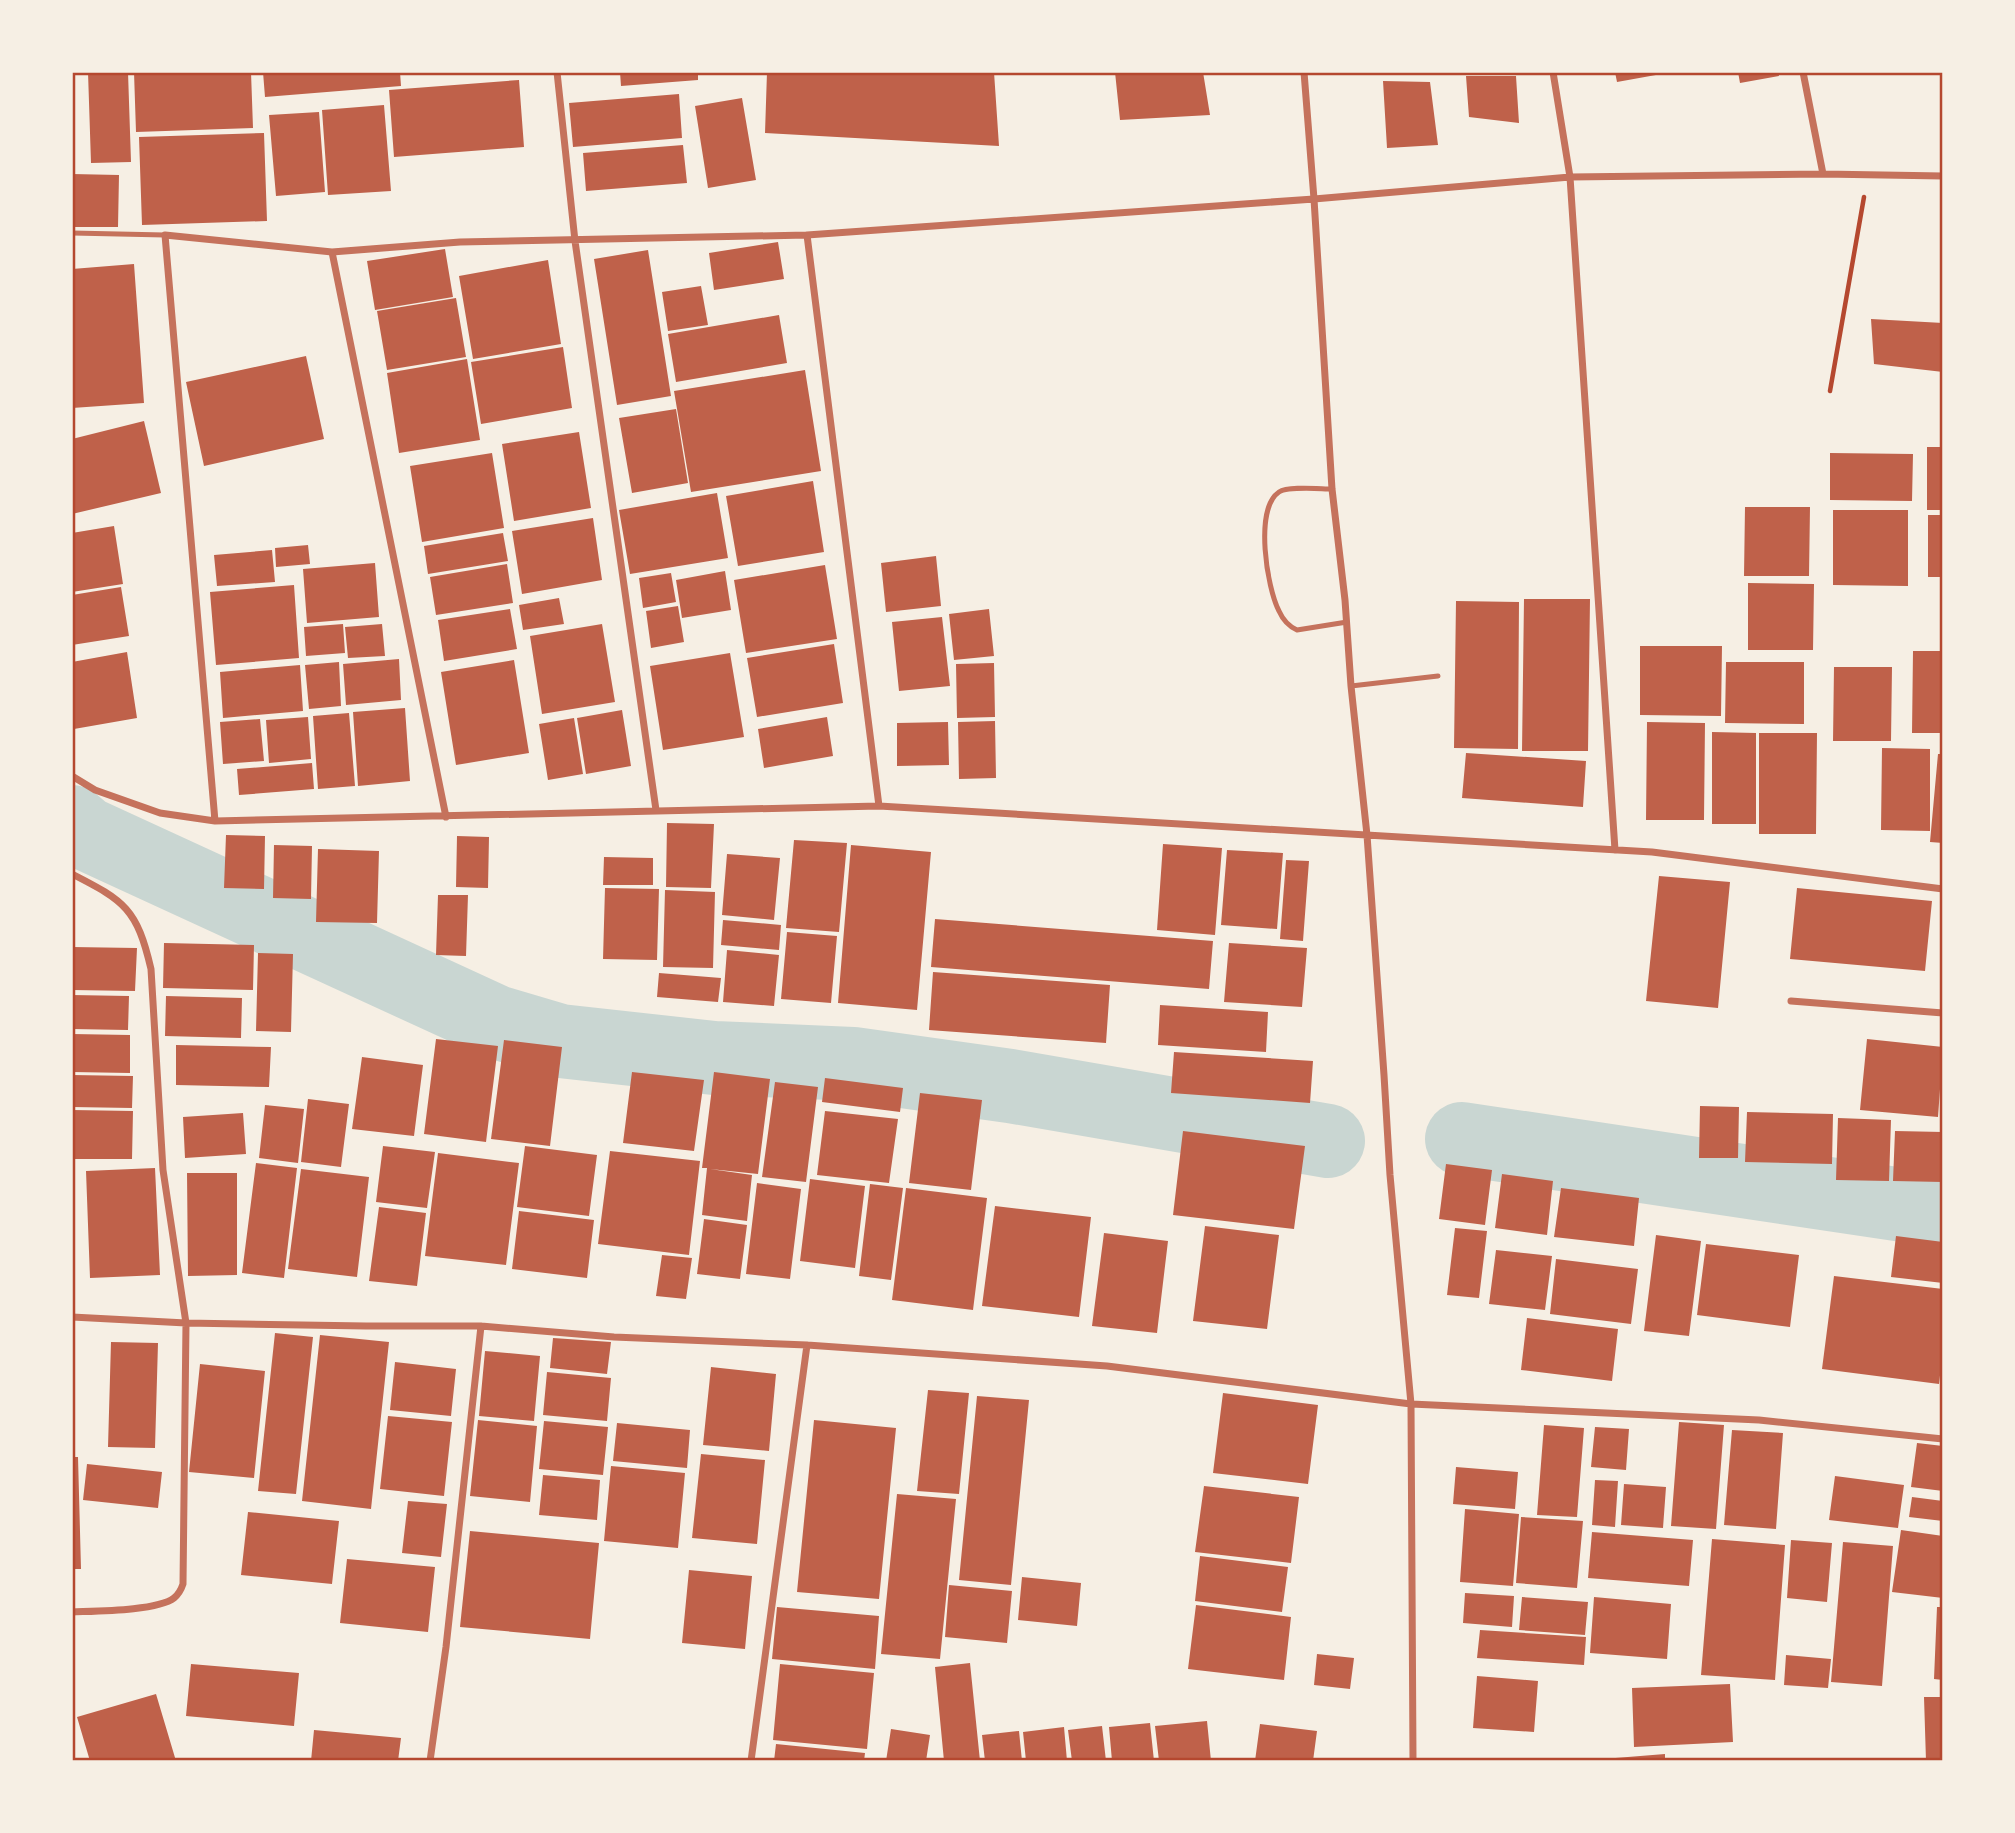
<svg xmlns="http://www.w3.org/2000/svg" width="2015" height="1833" viewBox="0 0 2015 1833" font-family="'Alegreya Sans',sans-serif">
  <rect width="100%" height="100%" fill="#f6efe4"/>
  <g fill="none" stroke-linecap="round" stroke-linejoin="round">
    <path stroke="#c9d6d2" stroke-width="74" d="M72,822L85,833L496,1022L560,1041L714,1058L853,1064L1010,1086L1328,1141
      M1462,1139L1943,1211"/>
  </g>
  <path fill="#bf614a" d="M88,72H128L131,162L91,163Z
    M134,72H251L253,128L136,132Z
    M263,72H400L401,86L265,97Z
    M620,72H698V80L621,86Z
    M767,72H994L999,146L765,133Z
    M1115,72H1203L1210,115L1120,120Z
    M1615,72H1667V73L1617,82Z
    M1738,72H1778L1779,76L1740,83Z
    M1466,76H1516L1519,123L1469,117Z
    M519,80L524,147L394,157L389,90Z
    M1383,81L1430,82L1438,145L1387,148Z
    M679,94L682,138L573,147L569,103Z
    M742,98L756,180L708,188L695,106Z
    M384,105L391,191L328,195L322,110Z
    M319,112L325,192L276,196L269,115Z
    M264,133L267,221L142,225L139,137Z
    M683,145L687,183L586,191L583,153Z
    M72,174L119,175L118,227H72Z
    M778,242L784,279L714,290L709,253Z
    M445,249L453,297L375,310L367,261Z
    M648,250L671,396L617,405L594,259Z
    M548,260L561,344L473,359L459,276Z
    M134,264L144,403L72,408V269Z
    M701,286L708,325L668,331L662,292Z
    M456,298L466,357L387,370L377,311Z
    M779,315L787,363L676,382L668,334Z
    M1871,319L1943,323V372L1874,364Z
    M563,347L572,408L481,424L471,362Z
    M306,356L324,439L204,466L186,382Z
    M467,359L480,440L399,453L387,373Z
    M805,370L821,471L691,492L674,391Z
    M676,409L688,483L632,493L619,418Z
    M144,421L161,493L72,514V439Z
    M579,432L591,508L514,521L502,444Z
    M1927,447H1943V510H1927Z
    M492,453L504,528L422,542L410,466Z
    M1830,453L1913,454L1912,501L1830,500Z
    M813,481L824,552L738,566L726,496Z
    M717,493L728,558L630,574L619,510Z
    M1745,507H1810L1809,576H1744Z
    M1833,510H1908V586L1833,585Z
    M1928,515H1943V577H1928Z
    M593,518L602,580L522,594L512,531Z
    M114,526L123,584L72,592V533Z
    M503,533L508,561L428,574L424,546Z
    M308,545L310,564L276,567L275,548Z
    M272,550L275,582L217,586L214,555Z
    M936,556L941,606L886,612L881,563Z
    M375,563L379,617L307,623L303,569Z
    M507,564L513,603L436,615L430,577Z
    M825,565L837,639L746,653L734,580Z
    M725,571L731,610L682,618L676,580Z
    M671,573L676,602L643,608L639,578Z
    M1748,583L1814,584L1813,650H1748Z
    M294,585L299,658L216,665L210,592Z
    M121,587L129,636L72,645V595Z
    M559,598L564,624L523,630L519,605Z
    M1524,599H1590L1588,751H1522Z
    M1456,601L1519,602L1518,749L1454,748Z
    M678,606L684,642L651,648L646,611Z
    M510,609L517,649L444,661L438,620Z
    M989,609L994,656L954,660L949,614Z
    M942,617L950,686L899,691L892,622Z
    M343,624L345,653L306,656L304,627Z
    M382,624L385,656L348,658L345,627Z
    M602,624L615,702L542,714L530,636Z
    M834,644L843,703L757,717L747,658Z
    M1640,646H1722L1721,716L1640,715Z
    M1913,651H1943V733H1912Z
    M127,652L137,718L74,729L72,717V662Z
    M730,653L744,737L663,750L650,666Z
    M399,659L401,700L346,705L343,664Z
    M514,660L529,753L456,765L441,672Z
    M339,662L341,706L309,709L305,665Z
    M1726,662H1804V724L1725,723Z
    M994,663L995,717L957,718L956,664Z
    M300,665L303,711L223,718L220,672Z
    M1834,667H1892L1891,741H1833Z
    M405,708L410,781L358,786L353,712Z
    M622,710L631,766L586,774L577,718Z
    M349,713L355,786L318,789L313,716Z
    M308,717L311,759L269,763L266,720Z
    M827,717L833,756L764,768L758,729Z
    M574,718L583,774L548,780L539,724Z
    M260,719L264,761L223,764L220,722Z
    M995,721L996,778L959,779L958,722Z
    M948,722L949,765L897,766V723Z
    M1647,722L1705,723L1704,820H1646Z
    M1712,732L1756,733V824H1712Z
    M1759,733H1817L1816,834H1759Z
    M1882,748L1930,749V831L1881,830Z
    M1466,753L1586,761L1583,807L1462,798Z
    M1938,754H1943V843L1930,842Z
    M312,763L314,789L239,795L237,769Z
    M667,823L714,824L711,888L666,887Z
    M226,835L265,836L264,889L224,888Z
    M457,836L489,837L488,888L456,887Z
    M794,840L847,843L839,932L786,928Z
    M1163,844L1222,848L1215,935L1157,930Z
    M274,845L312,846L311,899L273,898Z
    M851,845L931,852L917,1010L838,1003Z
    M318,849L379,851L377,923L316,922Z
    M1227,850L1283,853L1277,929L1221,925Z
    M727,854L780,858L774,920L722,915Z
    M604,857L653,858V885H603Z
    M1286,860L1309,861L1303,941L1280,939Z
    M1659,876L1730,882L1718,1008L1646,1001Z
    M605,888L659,889L657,960L603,959Z
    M1797,888L1932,901L1925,971L1790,959Z
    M665,890L715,892L713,968L663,967Z
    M438,895H468L466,956L436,955Z
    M935,919L1213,941L1209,989L931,967Z
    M723,920L781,925L779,950L721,945Z
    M787,932L837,936L831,1003L781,999Z
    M164,943L254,945L253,990L163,988Z
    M1229,943L1307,948L1302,1007L1224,1002Z
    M72,947L137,948L135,991L72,990Z
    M727,950L779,955L774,1006L723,1002Z
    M258,953L293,954L291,1032L256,1031Z
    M933,972L1110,985L1106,1043L929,1030Z
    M659,973L721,978L718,1002L657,997Z
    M72,995L129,996L128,1030L72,1029Z
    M166,996L242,998L241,1038L165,1036Z
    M1160,1005L1268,1012L1266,1052L1158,1045Z
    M72,1034L130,1035V1073L72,1072Z
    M436,1039L498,1046L486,1142L424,1134Z
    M1867,1039L1943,1047L1938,1117L1860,1110Z
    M504,1040L562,1047L550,1146L491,1139Z
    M176,1045L271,1047L269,1087L176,1085Z
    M1174,1052L1313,1061L1310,1103L1171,1093Z
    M362,1057L423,1065L414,1136L352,1129Z
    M632,1072L704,1080L694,1151L623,1143Z
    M714,1072L770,1079L758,1174L710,1169L752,1175L747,1221L702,1215L707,1168H702Z
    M72,1075L133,1076L132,1108L72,1107Z
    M825,1078L903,1088L900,1112L822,1102Z
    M775,1082L818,1087L806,1182L762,1177Z
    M920,1093L982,1100L971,1190L909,1183Z
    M308,1099L349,1104L341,1167L301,1162Z
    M265,1105L304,1109L298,1163L259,1158Z
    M1700,1106L1739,1107L1738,1158H1699Z
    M72,1110L133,1111L132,1159H72Z
    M825,1111L898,1119L889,1183L817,1175Z
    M1747,1112L1833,1114L1832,1164L1745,1162Z
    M243,1113L246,1154L185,1158L183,1117Z
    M1838,1118L1891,1120L1889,1181L1836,1180Z
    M1183,1131L1305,1146L1294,1229L1173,1215Z
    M1895,1131L1943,1132V1182L1893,1181Z
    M383,1146L435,1152L427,1208L376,1202Z
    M525,1146L597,1155L589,1216L517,1207Z
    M610,1151L700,1161L689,1255L598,1244Z
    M438,1153L519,1163L506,1265L425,1256Z
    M256,1163L297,1168L284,1278L242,1273Z
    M1446,1164L1492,1170L1485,1225L1439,1219Z
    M155,1168L160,1275L90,1278L86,1171Z
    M301,1169L369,1177L357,1277L288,1269Z
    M187,1173H237V1275L188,1276Z
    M1502,1174L1553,1181L1547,1235L1495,1228Z
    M810,1179L865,1186L855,1268L800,1261Z
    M757,1183L801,1189L790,1279L746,1274Z
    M870,1184L903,1188L891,1280L859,1276Z
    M906,1188L987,1198L973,1310L892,1300Z
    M1561,1188L1639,1198L1634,1246L1554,1237Z
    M995,1206L1091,1217L1079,1317L982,1306Z
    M379,1207L426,1213L417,1286L369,1281Z
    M519,1211L594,1220L587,1278L512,1269Z
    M704,1219L747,1225L740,1279L697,1274Z
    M1205,1226L1279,1235L1267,1329L1193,1321Z
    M1455,1228L1487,1231L1479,1298L1447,1295Z
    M1104,1233L1168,1241L1157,1333L1092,1326Z
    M1656,1235L1701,1241L1689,1336L1644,1331Z
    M1896,1236L1943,1242V1283L1891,1277Z
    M1706,1244L1799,1255L1790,1327L1697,1315Z
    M1496,1250L1552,1256L1545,1310L1489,1304Z
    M662,1255L692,1258L686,1299L656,1296Z
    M1556,1259L1638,1269L1631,1324L1550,1314Z
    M1834,1276L1943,1289V1349L1939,1384L1822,1369Z
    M1527,1318L1618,1329L1612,1381L1521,1370Z
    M275,1333L313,1337L296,1494L258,1491Z
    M320,1335L389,1342L371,1509L302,1501Z
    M553,1338L611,1342L607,1374L550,1368Z
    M111,1342L158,1343L155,1448L108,1447Z
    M485,1351L540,1356L534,1421L479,1416Z
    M395,1362L456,1369L451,1416L390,1410Z
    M200,1364L265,1371L254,1478L189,1472Z
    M711,1367L776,1374L769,1451L703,1445Z
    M547,1372L611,1378L607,1421L543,1415Z
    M928,1390L969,1393L959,1494L917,1491Z
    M1223,1393L1318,1405L1308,1484L1213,1473Z
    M977,1396L1029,1400L1011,1585L959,1580Z
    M388,1416L452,1422L444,1496L380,1489Z
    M478,1420L537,1426L530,1502L470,1496Z
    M814,1420L896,1428L879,1599L797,1592Z
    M544,1421L608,1427L603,1475L539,1469Z
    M1679,1422L1724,1425L1716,1529L1671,1526Z
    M617,1423L690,1430L687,1468L613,1461Z
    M1544,1425L1584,1428L1577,1517L1537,1515Z
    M1595,1427L1629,1429L1626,1470L1591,1467Z
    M1732,1430L1783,1433L1776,1529L1724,1525Z
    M1917,1443L1943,1446V1491L1911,1487Z
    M701,1454L765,1460L757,1544L692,1538Z
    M72,1457H78L81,1569H72Z
    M87,1464L162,1472L158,1508L83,1500Z
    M611,1466L685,1473L678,1548L604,1541Z
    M1456,1467L1518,1472L1515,1509L1453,1504Z
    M543,1475L600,1480L597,1520L539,1515Z
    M1835,1476L1904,1485L1898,1528L1829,1520Z
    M1595,1480L1618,1481L1615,1527L1592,1525Z
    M1624,1484L1666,1487L1663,1528L1621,1525Z
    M1204,1486L1299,1497L1291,1563L1195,1552Z
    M897,1494L956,1499L940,1659L881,1654Z
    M1912,1497L1943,1501V1521L1909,1517Z
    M408,1501L447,1504L441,1557L402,1553Z
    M1465,1509L1519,1514L1513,1586L1460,1582Z
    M248,1512L339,1521L332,1584L241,1575Z
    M1521,1517L1583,1521L1577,1588L1516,1583Z
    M1901,1530L1943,1536V1598L1892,1592Z
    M470,1531L599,1543L590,1639L460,1627Z
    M1592,1532L1693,1540L1689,1586L1588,1578Z
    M1712,1539L1785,1545L1775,1680L1701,1675Z
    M1791,1540L1832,1543L1827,1602L1787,1598Z
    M1843,1542L1893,1546L1882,1686L1831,1682Z
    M1200,1556L1288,1567L1282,1612L1195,1601Z
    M347,1559L435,1567L428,1632L340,1623Z
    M689,1570L752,1576L745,1649L682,1643Z
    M1022,1577L1081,1583L1077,1626L1018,1620Z
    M949,1585L1012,1591L1007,1643L945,1637Z
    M1465,1593L1514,1596L1512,1627L1463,1623Z
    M1522,1597L1588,1602L1585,1635L1519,1630Z
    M1594,1597L1671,1604L1667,1659L1590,1653Z
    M1196,1605L1291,1617L1284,1680L1188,1669Z
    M777,1607L879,1616L875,1669L772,1659Z
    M1937,1607H1943V1680L1934,1679Z
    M1480,1630L1586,1637L1584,1665L1477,1658Z
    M1317,1654L1354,1658L1350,1689L1314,1685Z
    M1786,1655L1831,1659L1828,1688L1784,1685Z
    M970,1663L980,1761H944L935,1667Z
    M191,1664L299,1673L294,1726L186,1716Z
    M780,1664L874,1673L867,1749L773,1740Z
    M1477,1676L1538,1681L1534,1732L1473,1728Z
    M1730,1684L1733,1742L1634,1747L1632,1688Z
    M156,1694L176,1761H90L77,1717Z
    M1924,1697H1943V1761H1926Z
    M1207,1721L1211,1761H1159L1155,1726Z
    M1150,1723L1154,1761H1112L1109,1727Z
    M1260,1724L1317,1731L1313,1761H1255Z
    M1102,1726L1106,1761H1072L1068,1730Z
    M1064,1727L1067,1761H1026L1023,1732Z
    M891,1729L930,1735L926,1761H886Z
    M314,1730L401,1738L398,1761H311Z
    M1019,1731L1022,1761H985L982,1735Z
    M776,1744L865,1753L864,1761H774Z
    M1665,1754V1761H1603V1759Z"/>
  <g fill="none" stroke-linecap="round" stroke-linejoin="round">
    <path stroke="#b5482f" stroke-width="4.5" d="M1830,391L1864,197"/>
    <path stroke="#c5725c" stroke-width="5" d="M72,233L165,235
      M1332,489C1320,489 1288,486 1279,492C1254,509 1267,588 1279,611C1283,620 1288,626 1297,630L1347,622
      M1351,686L1438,676"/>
    <path stroke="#c5725c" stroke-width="7" d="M557,72L575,241L656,810
      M1304,72L1314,199L1332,489L1345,600L1351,686L1367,835L1384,1075L1390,1175L1411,1404L1413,1761
      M1553,72L1570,177L1615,850
      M1803,72L1823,174
      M807,235L879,806
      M332,252L446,817
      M72,776L95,790L160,813L215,821L879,806L1652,852L1943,889
      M215,821L165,235L332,252L460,242L807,235L1314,199L1570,177L1823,174L1943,176
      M72,874C125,901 137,909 151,969L163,1170L186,1323L183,1584C181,1590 179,1594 174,1598C157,1611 95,1611 72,1612
      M1791,1001L1943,1013
      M72,1317L186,1323L366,1326H481L614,1337L807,1345L1107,1366L1411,1404L1759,1420L1943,1439
      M430,1761L446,1647L481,1326
      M751,1761L807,1345"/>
  </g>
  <rect width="2015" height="1833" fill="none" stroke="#f6efe4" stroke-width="147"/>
  <rect x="74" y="74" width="1867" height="1685" fill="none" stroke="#b5482f" stroke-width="2.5"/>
</svg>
